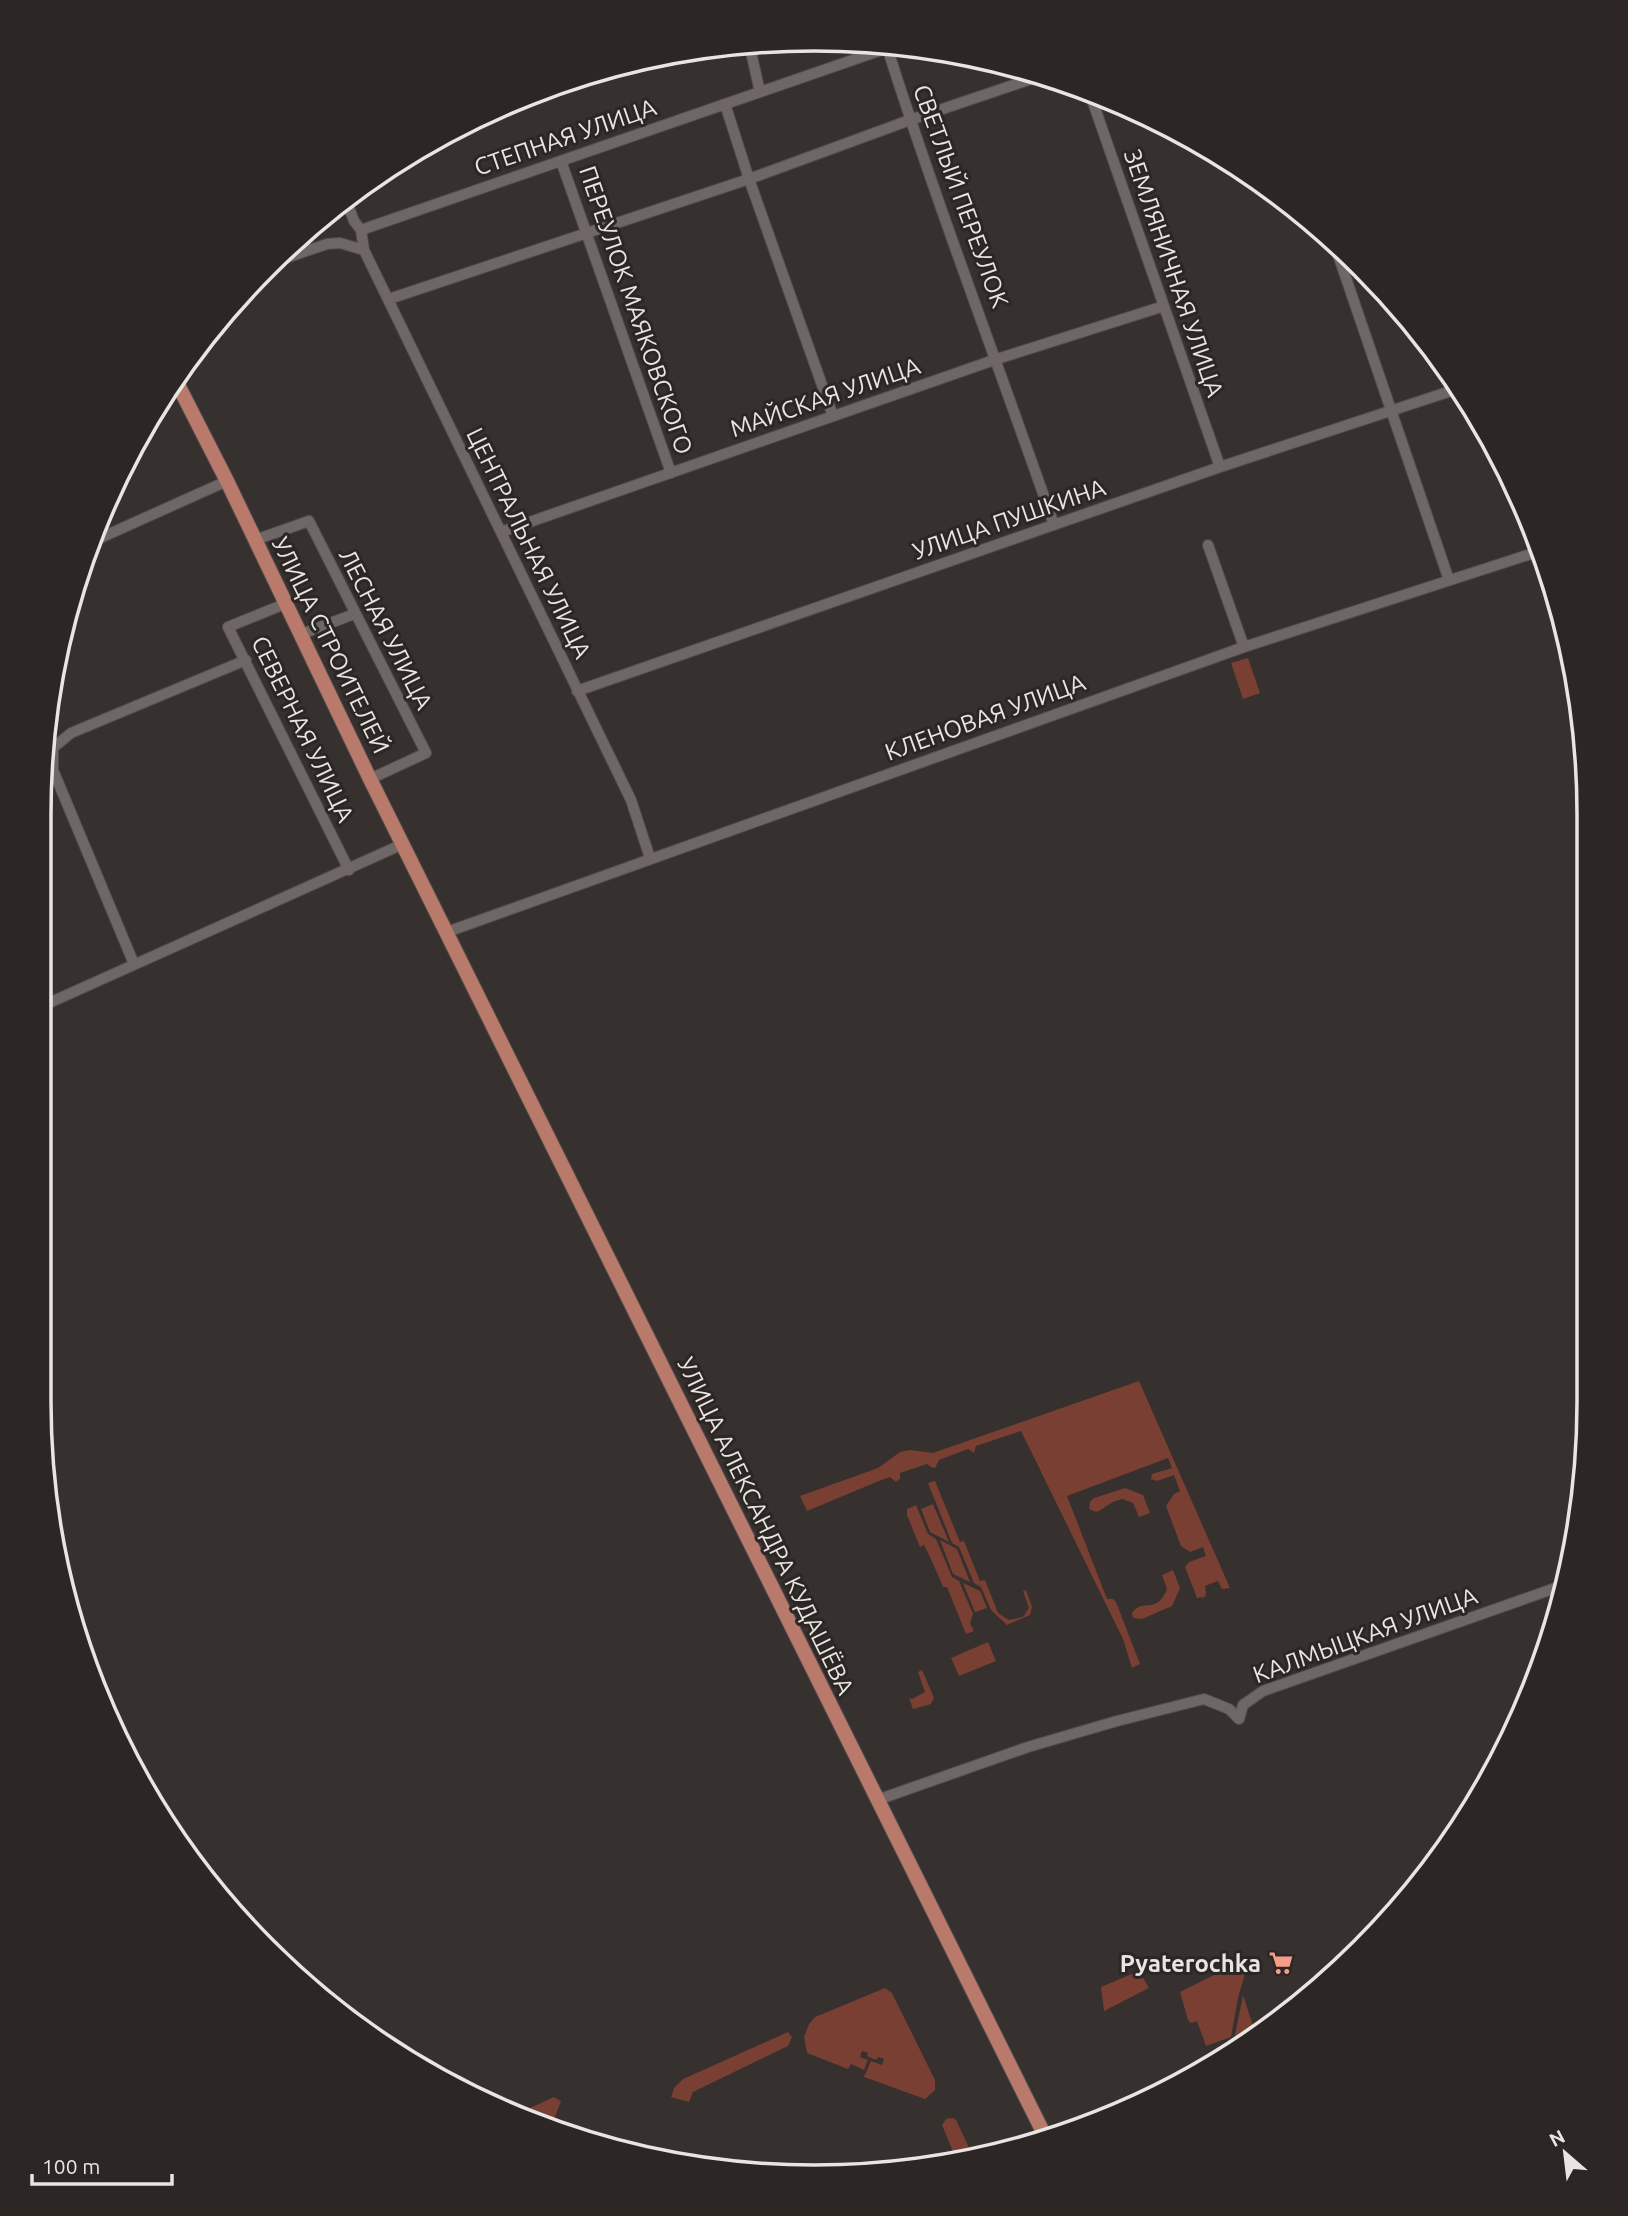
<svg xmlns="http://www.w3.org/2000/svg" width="1628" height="2216" viewBox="0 0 1628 2216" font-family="Ubuntu,sans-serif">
  <rect width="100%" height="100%" fill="#36302e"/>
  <path fill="#783f32" d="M1248,658L1260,693L1243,699L1231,663Z
    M1139,1381L1230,1588L1222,1589L1218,1581L1205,1586L1206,1593L1205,1597L1197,1598L1185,1567L1189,1562L1206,1556L1203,1547L1190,1552L1181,1546L1166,1506L1174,1494L1180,1491L1174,1475L1157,1481L1151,1479L1152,1474L1172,1468L1168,1458L1067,1496L1107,1599H1113L1116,1602L1140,1664L1132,1668L1123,1639L1021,1431L976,1446L974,1453L968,1449L939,1460L935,1468L931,1467L927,1464L900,1473V1479L896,1482L890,1477L879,1481L807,1511L800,1496L878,1468L900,1452L910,1450L933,1453Z
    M935,1481L960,1542L964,1541L980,1581L985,1580L998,1613L1009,1620L1023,1617L1029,1608L1023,1591L1026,1590L1032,1607L1030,1615L1007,1625L991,1610L981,1587L974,1583L959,1547L952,1543L928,1483Z
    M1125,1488L1143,1495L1150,1513L1139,1517L1133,1503L1122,1499C1109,1502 1108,1507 1096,1512L1089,1509L1090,1502L1094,1498Z
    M933,1504L949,1542L930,1532L921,1509Z
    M916,1505L928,1534L936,1539L952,1577L959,1581L973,1614L970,1623L974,1631L966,1634L947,1587H943C937,1572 931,1559 924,1545L920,1547L907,1515V1509Z
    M940,1540L957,1549L970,1582L953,1574Z
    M1173,1570L1180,1588L1172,1606L1142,1619L1133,1618L1132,1613C1143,1597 1156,1616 1167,1589L1162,1575Z
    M963,1583L980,1591L987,1608L975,1612Z
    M988,1642L996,1661L959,1676L951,1658Z
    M922,1670L934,1698L931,1704L913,1709L909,1698L912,1699L925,1692L918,1672Z
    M1250,1957L1238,1998L1231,2037L1206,2046L1197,2021L1191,2023L1188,2020L1180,1992Z
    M1139,1971L1149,1988L1104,2011L1101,1987Z
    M885,1988L892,1993L935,2080V2090L925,2099L864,2077L871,2061L882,2065L884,2059L878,2057L876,2060L867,2056L868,2053L862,2051L860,2057L868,2060L864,2070L851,2064L848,2069L807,2053L804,2037L809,2024L815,2017Z
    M1243,1995L1256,2035L1239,2045L1235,2035Z
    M788,2032L792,2037L788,2046L693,2092L689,2102L671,2097L674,2088L683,2079Z
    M554,2097L561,2101L552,2125L527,2117L530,2108Z
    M953,2118L956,2120L974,2158L957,2161L942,2125L946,2119Z"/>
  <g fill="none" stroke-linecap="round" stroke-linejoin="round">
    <g stroke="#524d4b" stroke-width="12">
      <path id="minor" d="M749,43L760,92
        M887,47C938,208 999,366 1054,525
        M1089,91L1220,467
        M725,104L749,179L833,416
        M561,161L671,473
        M345,197L354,221L361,230
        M1333,240L1449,580
        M364,250L631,800L650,858
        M268,264L327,244L340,243L364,250L361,230L896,45
        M389,299L749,179L910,120L1043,75
        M501,532L997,359L1164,306
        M255,540L309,521L426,753L370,779
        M89,543L227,481
        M1208,545L1244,647
        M287,603L228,627L349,870
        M302,634L354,614
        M577,691L1220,467L1457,389
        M447,932L1244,647L1540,551
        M134,964L53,770V748L71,733L246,660
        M40,1007L403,844
        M877,1800L1028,1747L1117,1721L1204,1699L1229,1709L1239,1719L1243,1705L1263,1691L1561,1586"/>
    </g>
    <g stroke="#524d4b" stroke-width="16">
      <path id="major" d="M174,377L227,481L370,779L1047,2140"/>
    </g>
    <use href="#minor" stroke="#6f6766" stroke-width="10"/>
    <use href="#major" stroke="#b97a6c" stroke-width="14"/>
  </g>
  <defs>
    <g id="supermarket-bare" transform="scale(1.89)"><path d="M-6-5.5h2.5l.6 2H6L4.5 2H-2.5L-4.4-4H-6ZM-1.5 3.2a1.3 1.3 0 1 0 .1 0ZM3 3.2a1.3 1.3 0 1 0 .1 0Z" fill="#f49e89" stroke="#2c2624" stroke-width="2.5" paint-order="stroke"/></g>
  </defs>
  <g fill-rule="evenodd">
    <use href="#supermarket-bare" x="1281" y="1963"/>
  </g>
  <g text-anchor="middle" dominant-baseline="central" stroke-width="6" stroke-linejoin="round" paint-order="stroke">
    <g font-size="24" fill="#e9e5e3" stroke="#2c2624">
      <text transform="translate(565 137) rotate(-19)">СТЕПНАЯ УЛИЦА</text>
      <text transform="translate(961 196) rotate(70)">СВЕТЛЫЙ ПЕРЕУЛОК</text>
      <text transform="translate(1174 273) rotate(71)">ЗЕМЛЯНИЧНАЯ УЛИЦА</text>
      <text transform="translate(636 310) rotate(71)">ПЕРЕУЛОК МАЯКОВСКОГО</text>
      <text transform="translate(825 397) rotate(-19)">МАЙСКАЯ УЛИЦА</text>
      <text transform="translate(1009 519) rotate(-19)">УЛИЦА ПУШКИНА</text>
      <text transform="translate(529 543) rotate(64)">ЦЕНТРАЛЬНАЯ УЛИЦА</text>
      <text transform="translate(386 629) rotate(63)">ЛЕСНАЯ УЛИЦА</text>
      <text transform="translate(331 645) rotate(64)">УЛИЦА СТРОИТЕЛЕЙ</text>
      <text transform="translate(985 717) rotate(-20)">КЛЕНОВАЯ УЛИЦА</text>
      <text transform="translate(303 729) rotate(64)">СЕВЕРНАЯ УЛИЦА</text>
      <text transform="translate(766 1526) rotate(64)">УЛИЦА АЛЕКСАНДРА КУДАШЁВА</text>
      <text transform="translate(1365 1635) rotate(-20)">КАЛМЫЦКАЯ УЛИЦА</text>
    </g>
    <g font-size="24" font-weight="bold" fill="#e9e5e3" stroke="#2c2624" text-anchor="end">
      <text x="1261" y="1963">Pyaterochka</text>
    </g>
  </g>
  <path d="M0 0H1628V2216H0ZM814 51H814A763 763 0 0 1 1577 814V1402A763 763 0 0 1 814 2165H814A763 763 0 0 1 51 1402V814A763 763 0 0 1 814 51Z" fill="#2c2624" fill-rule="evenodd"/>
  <path fill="none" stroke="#e9e5e3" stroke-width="3.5" d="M814 51H814A763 763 0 0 1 1577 814V1402A763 763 0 0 1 814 2165H814A763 763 0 0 1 51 1402V814A763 763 0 0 1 814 51Z"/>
  <g transform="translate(1565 2153) rotate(332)" stroke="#2c2624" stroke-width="5" paint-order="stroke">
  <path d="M0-5L12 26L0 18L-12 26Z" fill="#e9e5e3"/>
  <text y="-10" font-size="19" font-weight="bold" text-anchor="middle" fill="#e9e5e3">N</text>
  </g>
  <path d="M32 2174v10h140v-10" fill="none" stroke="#e9e5e3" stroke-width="3.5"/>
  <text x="42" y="2174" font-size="21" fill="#e9e5e3" stroke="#2c2624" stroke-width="5" paint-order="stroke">100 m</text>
</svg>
